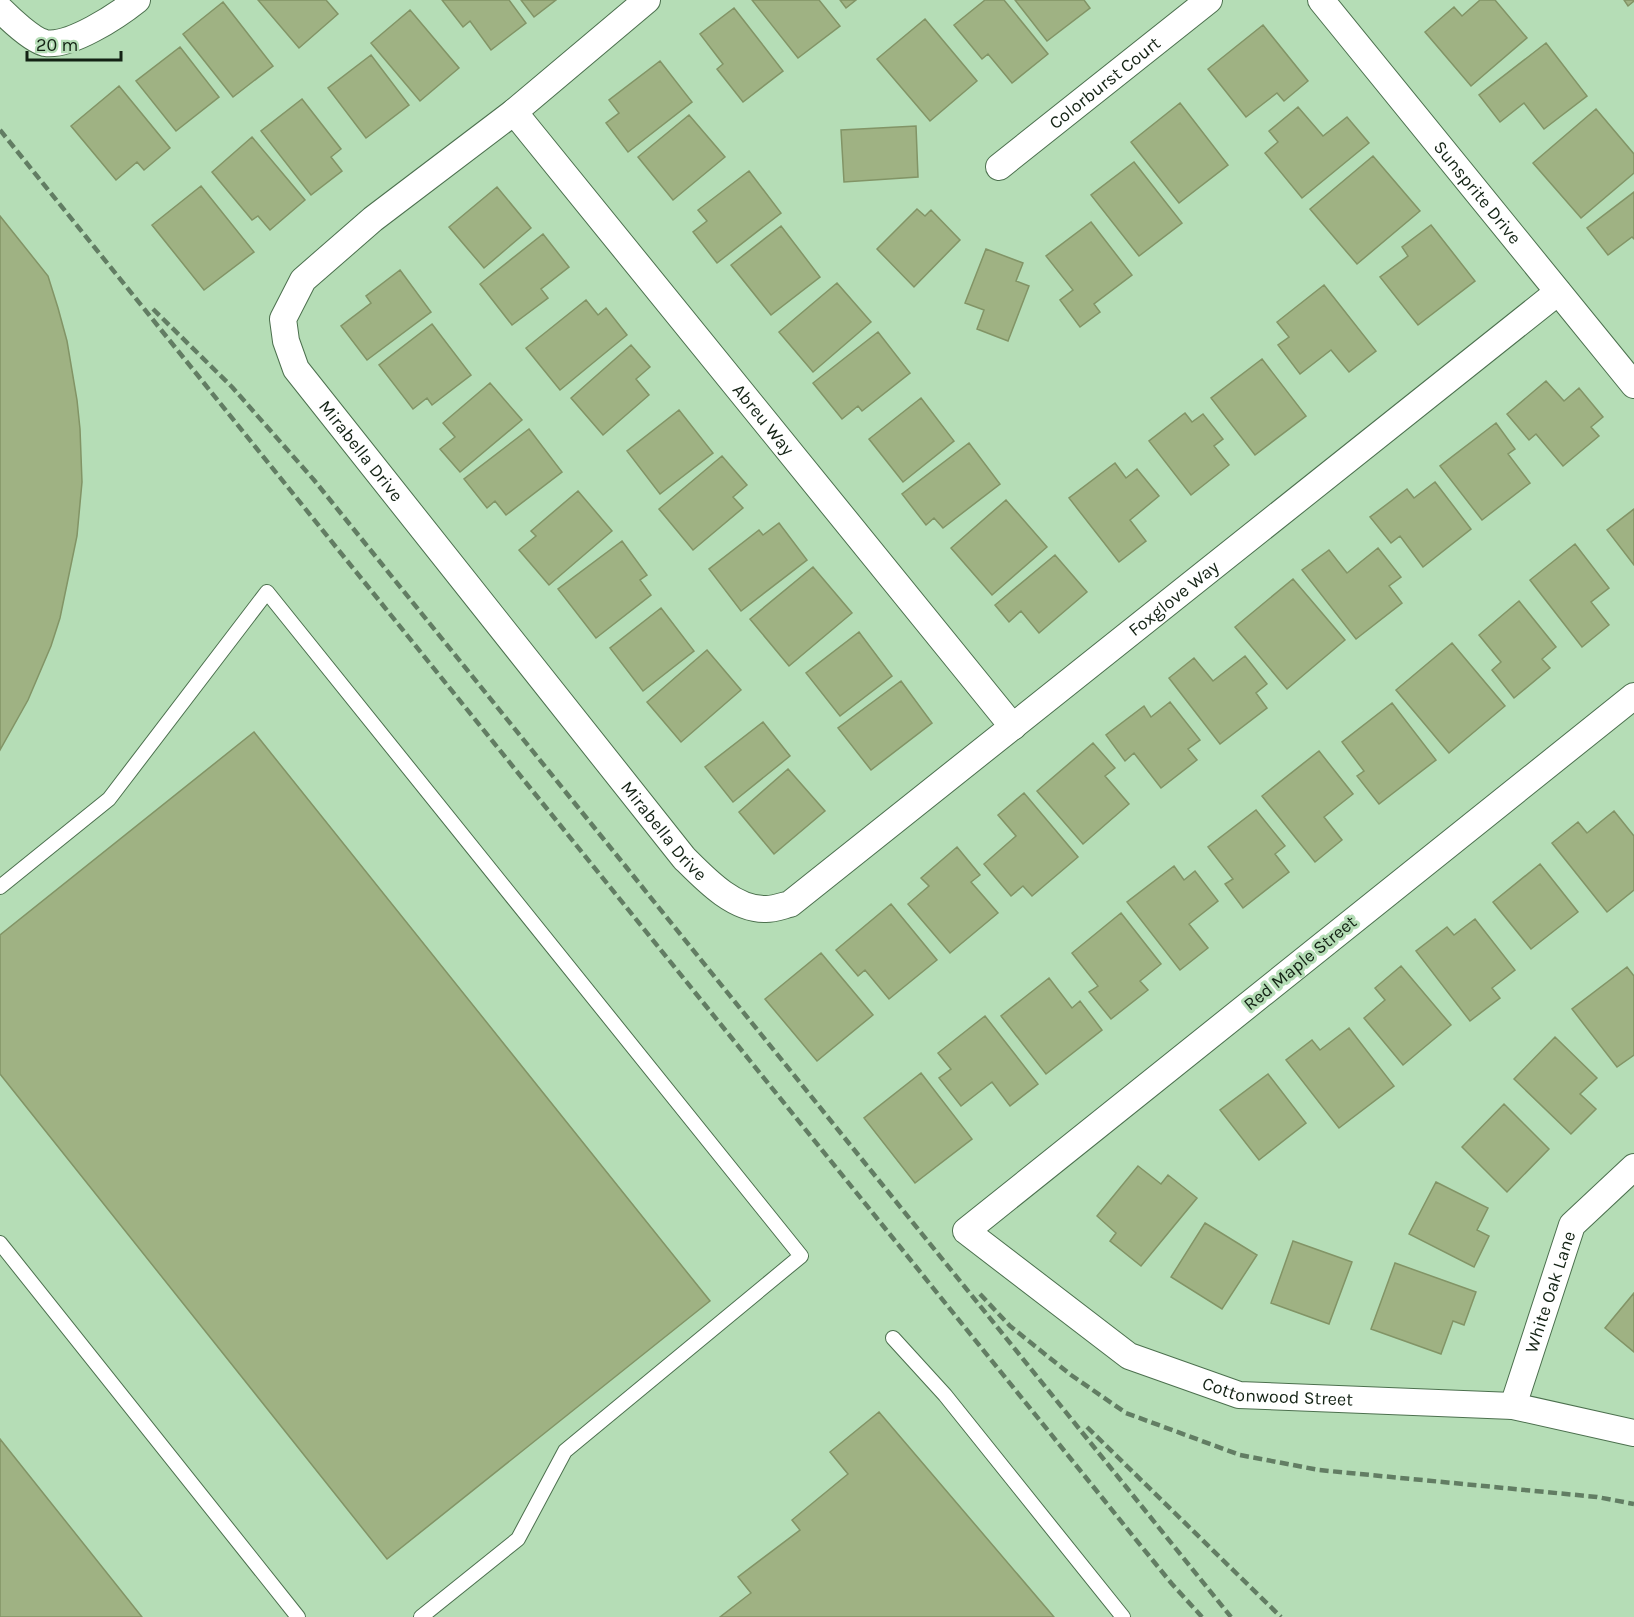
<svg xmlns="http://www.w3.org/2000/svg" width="1634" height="1617" viewBox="0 0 1634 1617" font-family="Karla,sans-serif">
  <rect width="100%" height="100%" fill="#b5ddb6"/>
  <path fill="#9fb283" stroke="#829466" stroke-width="1.5" d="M258,0H326L338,14L299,48Z
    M442,0H509L526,23L491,50L470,21L463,27Z
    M521,0H556L534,17Z
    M752,0H819L840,26L798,58Z
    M840,0H856L846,8Z
    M985,0H1004L1048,54L1012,83L988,54L982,59L954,25Z
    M1015,0H1084L1090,8L1047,41Z
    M1480,0H1495L1527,38L1471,86L1425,32L1454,7L1462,16Z
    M1624,0H1634V1L1628,6Z
    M223,2L273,66L233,97L183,34Z
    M734,8L783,71L743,102L717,69L723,64L700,34Z
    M410,10L459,68L420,101L371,43Z
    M925,19L977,81L930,121L877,59Z
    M1263,25L1308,81L1284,101L1277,93L1246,117L1208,69Z
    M1546,43L1587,96L1544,129L1524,103L1500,122L1479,95Z
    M180,47L219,97L176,131L136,81Z
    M371,55L409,105L366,138L328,88Z
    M660,61L692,102L628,152L606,123L619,113L609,100Z
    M119,86L170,148L144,170L137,162L116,180L71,126Z
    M302,99L341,149L331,157L342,171L311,195L261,131Z
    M1180,103L1228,165L1179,203L1131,142Z
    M1298,107L1323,136L1347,117L1369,143L1302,198L1265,153L1278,142L1269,131Z
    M1596,109L1634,154V173L1581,218L1533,163Z
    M689,115L725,157L673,200L638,157Z
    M916,126L918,177L844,182L841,130Z
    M252,137L305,200L270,230L258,216L252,220L212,172Z
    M1373,156L1420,211L1357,264L1310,209Z
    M1134,162L1182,223L1139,256L1091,195Z
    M749,171L781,213L717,263L693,232L707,221L698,210Z
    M201,186L254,252L204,290L152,225Z
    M497,187L531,228L484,268L449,227Z
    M1634,192V239L1632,237L1608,255L1587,228Z
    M917,209L925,216L931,210L960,240L914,287L877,249Z
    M0,216L48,276L58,308L67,341L77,400L80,429L82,482L77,536L60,618L51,646L28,700L0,750Z
    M1091,222L1132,275L1094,304L1100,312L1080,327L1060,300L1073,290L1046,256Z
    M1431,225L1475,281L1418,325L1380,277L1408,256L1402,247Z
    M781,226L820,277L771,315L731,265Z
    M543,234L569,267L541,289L548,298L512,325L480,284Z
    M986,249L1023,263L1016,281L1029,286L1008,341L977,329L984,310L965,303Z
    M400,270L431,312L367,360L341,326L371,303L366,296Z
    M837,283L871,322L813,372L779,332Z
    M1324,285L1376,351L1349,372L1331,350L1300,374L1278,345L1289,337L1277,322Z
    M586,300L598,315L606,308L627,335L560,390L526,348Z
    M432,324L471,375L432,405L427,398L413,409L379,365Z
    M878,332L910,373L862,411L858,406L842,419L813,383Z
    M631,345L650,367L636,379L649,395L603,435L571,398Z
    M1262,359L1306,416L1255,455L1211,398Z
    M1546,381L1564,401L1579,388L1603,417L1591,427L1599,436L1563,466L1536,434L1529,440L1507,414Z
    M490,383L522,420L460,472L440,449L455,437L443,423Z
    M921,398L954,441L903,482L869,439Z
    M679,410L713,453L660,494L627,451Z
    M1185,413L1192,422L1203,414L1223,439L1214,446L1229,465L1191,495L1149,441Z
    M1496,423L1515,449L1508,454L1530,483L1482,520L1440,466Z
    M529,429L562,472L506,515L495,501L487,508L464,479Z
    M969,443L1000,484L943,528L934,518L926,525L902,494Z
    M722,456L747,485L733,497L743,508L693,550L659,509Z
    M1115,463L1126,478L1137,469L1159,496L1130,520L1146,541L1119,562L1069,498Z
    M1435,482L1471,529L1423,567L1400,536L1391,543L1370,517L1407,489L1414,498Z
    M578,491L612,531L549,585L519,550L536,536L531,531Z
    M1006,500L1047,547L992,595L951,548Z
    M1634,509V565L1607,530Z
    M779,523L807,560L741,611L709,569L759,530L763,535Z
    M622,541L647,575L640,580L651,595L596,638L558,589Z
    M1575,544L1609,588L1591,602L1609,625L1582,647L1530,580Z
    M1378,548L1401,577L1389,586L1402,603L1356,639L1302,570L1329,550L1347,573Z
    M1055,555L1087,592L1039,633L1021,611L1009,622L995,605Z
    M813,567L852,613L789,666L750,619Z
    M1293,579L1345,640L1287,689L1235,627Z
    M1519,601L1556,647L1542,659L1550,668L1514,698L1492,670L1501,662L1479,635Z
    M661,608L694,651L643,691L610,648Z
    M859,632L892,676L840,716L806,673Z
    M1452,643L1505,706L1449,753L1396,690Z
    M707,650L741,690L681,742L647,702Z
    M1245,656L1267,684L1256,693L1267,708L1220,744L1169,678L1194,658L1213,681Z
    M901,681L932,723L871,770L838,728Z
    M1170,702L1200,740L1188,749L1197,760L1161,788L1134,753L1125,761L1106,735L1144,706L1151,717Z
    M1392,703L1436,760L1379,804L1357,776L1364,771L1342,742Z
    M763,722L790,756L733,802L705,767Z
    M254,732L710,1301L387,1559L0,1074V935Z
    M1093,743L1115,768L1105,776L1129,804L1083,844L1037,791Z
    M1319,751L1353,794L1324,817L1342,840L1315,862L1262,796Z
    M788,769L825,811L774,854L739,812Z
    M1024,793L1078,857L1032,896L1023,886L1011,896L984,864L1016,836L998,815Z
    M1256,810L1285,846L1275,854L1289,872L1243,908L1225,884L1233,879L1208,847Z
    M1614,811L1634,836V890L1607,912L1552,843L1578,822L1587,833Z
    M957,847L980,875L971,882L998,913L950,953L908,904L929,886L921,878Z
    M1540,864L1578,912L1531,949L1493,902Z
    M1174,866L1184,880L1195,871L1218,901L1189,924L1208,948L1180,970L1127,902Z
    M891,904L937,960L889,999L865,970L858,976L836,950Z
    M1121,913L1161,964L1140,981L1148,990L1111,1019L1089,992L1098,986L1072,953Z
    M1475,919L1515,970L1492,988L1500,998L1470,1021L1416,951L1447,927L1454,935Z
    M821,953L873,1015L817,1061L765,999Z
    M1401,966L1451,1025L1403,1065L1364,1018L1385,1000L1375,988Z
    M1627,967L1634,976V1055L1617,1067L1572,1009Z
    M1049,978L1072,1008L1080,1001L1102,1030L1046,1074L1001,1016Z
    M985,1016L1038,1084L1010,1106L992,1082L961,1106L939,1078L951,1069L938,1053Z
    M1349,1028L1394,1086L1339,1128L1286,1060L1312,1040L1320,1050Z
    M1555,1037L1597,1078L1580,1094L1596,1109L1571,1134L1514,1079Z
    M921,1073L972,1139L915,1183L864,1118Z
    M1268,1074L1306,1123L1259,1160L1220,1110Z
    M1504,1104L1549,1149L1507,1192L1462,1147Z
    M1138,1166L1161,1184L1168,1175L1197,1198L1141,1266L1110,1241L1116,1233L1097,1216Z
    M1436,1182L1488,1208L1477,1230L1489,1236L1474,1267L1409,1234Z
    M1205,1223L1257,1255L1222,1309L1171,1277Z
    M1293,1241L1352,1262L1329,1324L1271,1303Z
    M1395,1263L1476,1292L1464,1325L1453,1321L1441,1354L1371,1329Z
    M1634,1293V1352L1605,1328Z
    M879,1412L1054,1617H720L751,1593L738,1577L800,1530L792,1520L848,1474L830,1452Z
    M0,1439L142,1617H0Z"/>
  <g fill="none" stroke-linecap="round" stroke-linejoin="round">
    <g stroke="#4c704e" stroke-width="16">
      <path id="lane" d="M0,887L109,799L267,592L801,1256L565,1451L518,1539L421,1617
        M0,1243L298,1617
        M893,1338L945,1395L1123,1617"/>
    </g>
    <g stroke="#4c704e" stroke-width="28">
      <g id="street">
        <path id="s1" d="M647,0L514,112L373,219L303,280L283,319L286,341L296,369L684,858C705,879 734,910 766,909C774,909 782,906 790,904L1558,292"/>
        <path id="s2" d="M1321,0L1634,385"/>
        <path d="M0,9C9,18 32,40 45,43C70,47 117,16 137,0"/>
        <path id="s3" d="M514,112L1013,727"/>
        <path id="s4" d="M999,167L1209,0"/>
        <path id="s5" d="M1634,696L966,1231L1129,1356L1239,1395L1513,1406L1634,1433"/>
        <path id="s6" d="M1513,1406L1572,1225L1634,1167"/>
      </g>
    </g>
    <use href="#lane" stroke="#fff" stroke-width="14"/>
    <use href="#street" stroke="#fff" stroke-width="26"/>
    <path stroke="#627d63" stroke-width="4.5" stroke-dasharray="9 4.5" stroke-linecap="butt" d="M0,130L1133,1536L1172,1584L1202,1617
      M153,309L232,387L314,480L1231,1617
      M980,1294L1010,1326L1071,1375L1126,1413L1240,1455L1319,1470L1597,1497L1634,1504
      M1087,1427L1281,1617"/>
  </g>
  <g text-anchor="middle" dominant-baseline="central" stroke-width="6" stroke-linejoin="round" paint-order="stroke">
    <g font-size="18" fill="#132214" stroke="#b5ddb6">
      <text stroke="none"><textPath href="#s4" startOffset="135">Colorburst Court</textPath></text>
      <text stroke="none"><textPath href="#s2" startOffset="248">Sunsprite Drive</textPath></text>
      <text stroke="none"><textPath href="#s3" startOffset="396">Abreu Way</textPath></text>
      <text stroke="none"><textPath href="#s1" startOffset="644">Mirabella Drive</textPath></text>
      <text stroke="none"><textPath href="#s1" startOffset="1778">Foxglove Way</textPath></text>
      <text stroke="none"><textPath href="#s1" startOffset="1130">Mirabella Drive</textPath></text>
      <text transform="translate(1300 963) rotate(-39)">Red Maple Street</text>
      <text stroke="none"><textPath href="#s6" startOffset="120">White Oak Lane</textPath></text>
      <text stroke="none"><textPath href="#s5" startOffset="1216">Cottonwood Street</textPath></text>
    </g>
  </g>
  <path d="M27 51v9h94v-9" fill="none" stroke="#132214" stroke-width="3"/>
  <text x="36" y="51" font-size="18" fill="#132214" stroke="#b5ddb6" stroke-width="4.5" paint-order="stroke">20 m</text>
</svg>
